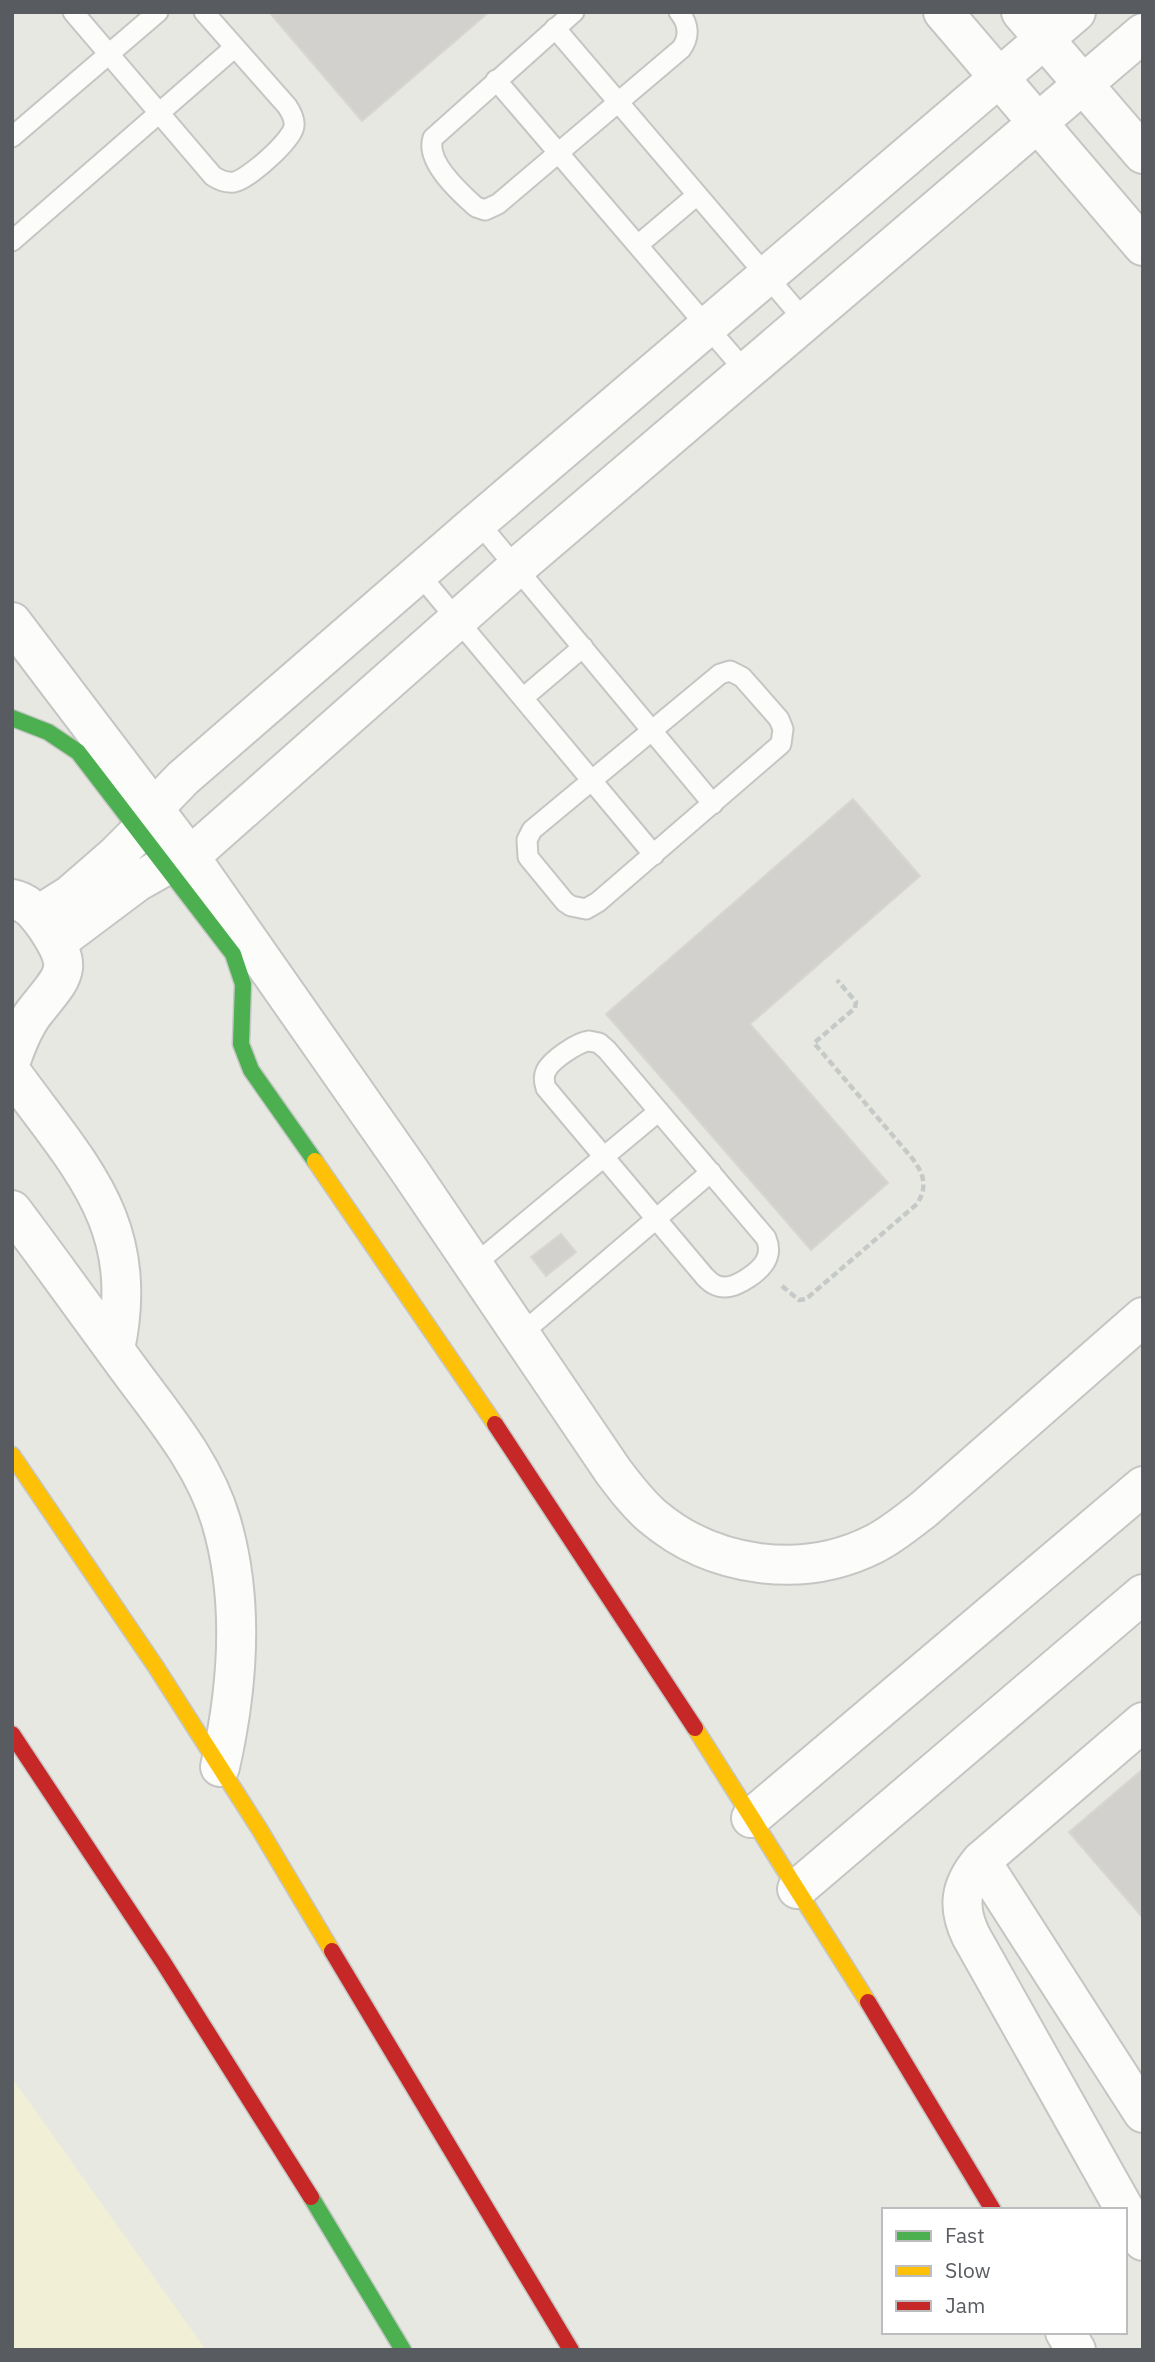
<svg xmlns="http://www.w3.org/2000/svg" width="1155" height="2362" viewBox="0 0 1155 2362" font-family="'IBM Plex Sans',sans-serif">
  <rect width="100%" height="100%" fill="#e8e8e2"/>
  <path fill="#f1efd6" d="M12,2078L206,2350H12Z"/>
  <path fill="#d2d1cd" stroke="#d7d6d1" stroke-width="2" d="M269,12H489L362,121Z
    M853,799L920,876L750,1024L888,1183L811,1250L606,1014Z
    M561,1234L576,1252L546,1276L531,1257Z
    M1143,1769V1918L1069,1832Z"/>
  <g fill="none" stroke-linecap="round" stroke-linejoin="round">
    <g stroke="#c5c6c4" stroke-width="23">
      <path id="lane" d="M73,12L213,176C219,180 226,183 234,182C247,180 293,140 294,126C295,119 291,112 287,106L204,12
        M574,12L433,138C425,161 459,192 476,207L485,210L498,204L681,49C690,37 689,24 679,12
        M555,28L805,321
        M496,80L746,372
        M12,137L158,12
        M12,241L235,47
        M638,245L697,195
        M478,522L713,804
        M419,574L654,855
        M730,671L742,677L779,719L783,729L781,744L598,902L586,909L571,906L565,902L528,857L527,840L532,830L720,674Z
        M523,698L583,647
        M589,1041L599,1043L607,1050L766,1238C769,1245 770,1252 766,1260C761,1271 738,1287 725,1287C716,1287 711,1283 705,1277L546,1088C544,1082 543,1077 546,1071C551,1060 578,1042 589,1041Z
        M474,1265L659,1111
        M521,1334L711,1172"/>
    </g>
    <g stroke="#c5c6c4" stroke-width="42">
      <path id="street" d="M943,12L1143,246
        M1021,12L1143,154
        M12,622L188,854L409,1170L613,1471C625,1487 637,1503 652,1516C713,1568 803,1580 874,1544C892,1535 907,1522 923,1510L1143,1317
        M12,899C28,902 36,913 45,925C74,968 66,973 37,1009C25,1023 18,1041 12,1058
        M38,915L70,895L116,855L140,831L154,808L183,778L478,522L1076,12
        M57,942L137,882L204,844L516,568L1143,33
        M12,1073C80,1167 142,1224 115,1349
        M12,1210C51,1262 89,1315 128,1368C163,1416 204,1463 221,1521C245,1602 238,1687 220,1767
        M751,1818L1143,1486
        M981,1861L1143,2113
        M797,1889L1143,1594
        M1125,2210L971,1936C957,1907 960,1886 981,1861L1143,1722
        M1125,2210L1143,2241
        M1065,2332L1076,2350"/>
    </g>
    <g stroke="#c5c7c5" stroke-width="19">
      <path id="fast" d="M12,718L48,732L78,752L233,954L243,984L241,1044L251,1070L315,1161
        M311,2197L403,2350"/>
    </g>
    <g stroke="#c5c7c5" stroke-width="19">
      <path id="slow" d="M315,1161L495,1424
        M12,1455L156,1667L260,1830L332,1951
        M695,1728L868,2002"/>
    </g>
    <g stroke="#c5c7c5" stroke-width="19">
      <path id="jam" d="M495,1424L695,1728
        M12,1734L163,1962L311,2197
        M332,1951L571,2350
        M868,2002L993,2210"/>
    </g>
    <path stroke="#c5cac8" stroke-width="4.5" stroke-dasharray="7 3.5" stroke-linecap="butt" d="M782,1286L799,1300L806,1299L917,1204C928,1186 924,1174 912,1158L814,1043L855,1008L856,1002L837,980"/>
    <use href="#lane" stroke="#fcfcfb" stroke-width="19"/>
    <use href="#street" stroke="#fcfcfb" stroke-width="38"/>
    <use href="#fast" stroke="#4caf50" stroke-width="16"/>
    <use href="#slow" stroke="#ffc107" stroke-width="16"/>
    <use href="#jam" stroke="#c62828" stroke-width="16"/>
  </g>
  <rect width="1155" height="2362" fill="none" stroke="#585b60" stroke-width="28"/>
  <rect x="882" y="2208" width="245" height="126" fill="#ffffff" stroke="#bcbdbf" stroke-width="2"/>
  <rect x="896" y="2231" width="35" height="10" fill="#4caf50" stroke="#bcbdbf" stroke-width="2"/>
  <text x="945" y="2243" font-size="21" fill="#585b60">Fast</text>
  <rect x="896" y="2266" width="35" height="10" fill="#ffc107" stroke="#bcbdbf" stroke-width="2"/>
  <text x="945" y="2278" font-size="21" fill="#585b60">Slow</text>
  <rect x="896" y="2301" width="35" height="10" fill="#c62828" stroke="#bcbdbf" stroke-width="2"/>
  <text x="945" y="2313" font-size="21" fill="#585b60">Jam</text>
</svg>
